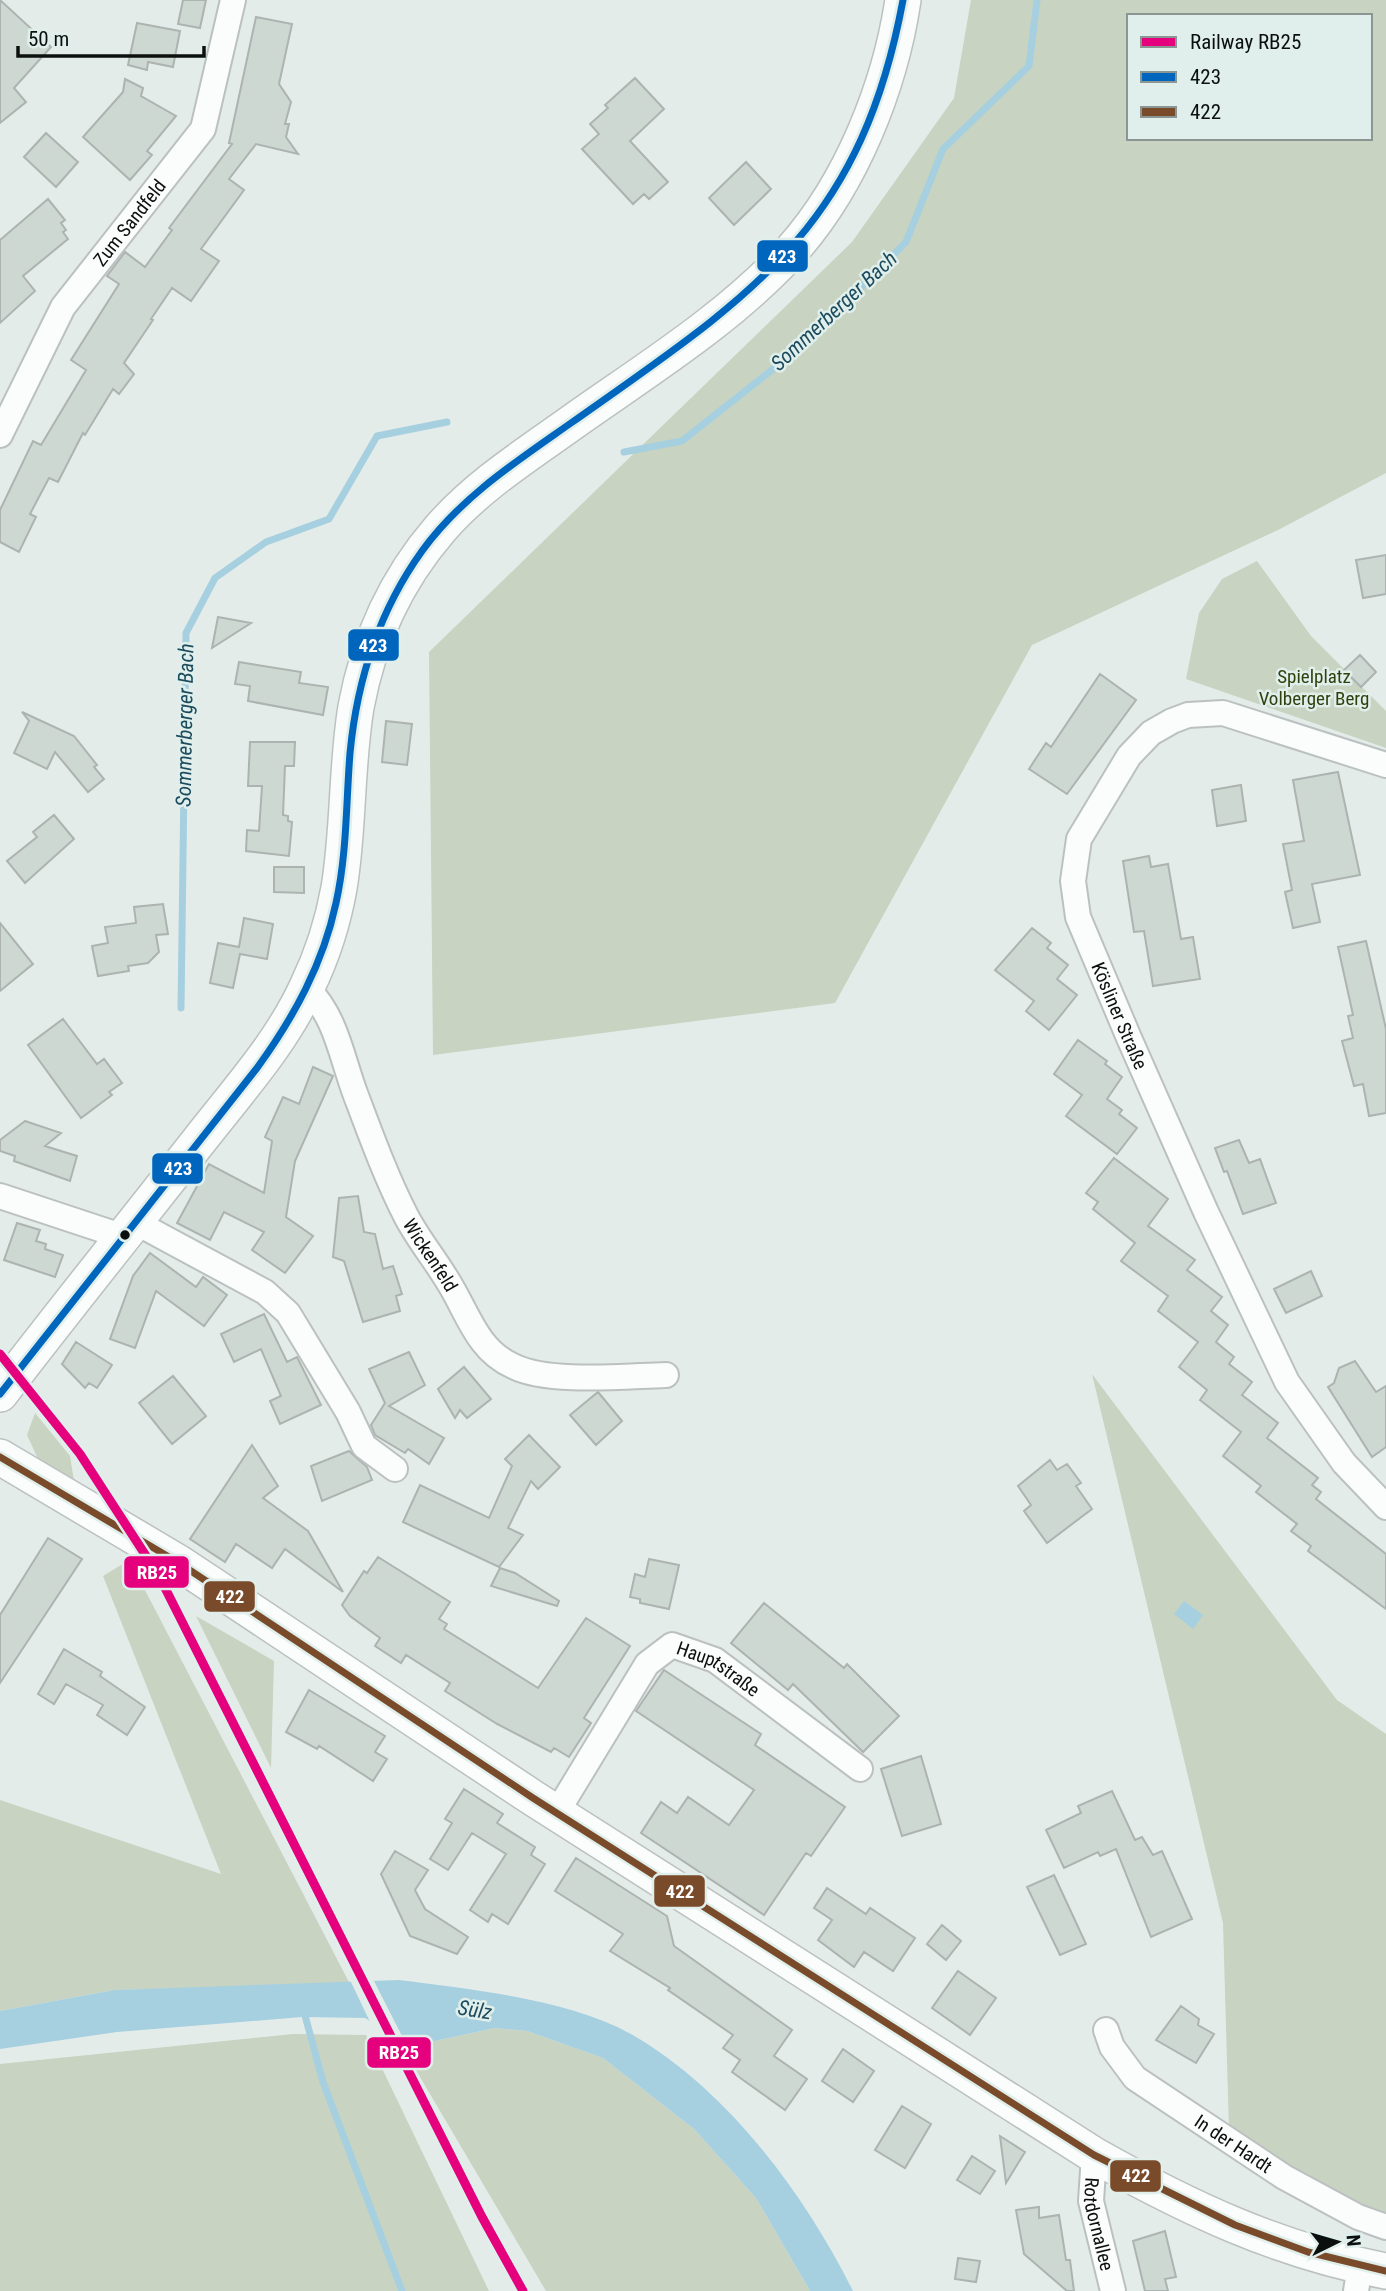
<svg xmlns="http://www.w3.org/2000/svg" width="1386" height="2291" viewBox="0 0 1386 2291" font-family="'Roboto Condensed',sans-serif">
  <rect width="100%" height="100%" fill="#e4ecea"/>
  <path fill="#c8d3c1" fill-rule="evenodd" d="M971,0H1386V473L1280,529L1032,645L835,1003L433,1055L429,652L852,242L954,98ZM1129,16H1370V138H1129Z
    M1257,561L1311,636L1386,711V748L1186,679L1199,613L1222,579Z
    M1092,1374L1337,1700L1386,1734V2217L1336,2198L1229,2130L1223,1923Z
    M35,1413L70,1456L74,1481L38,1459L27,1435Z
    M121,1565L134,1569L350,1984L114,1990L0,2011V1800L221,1874L103,1576Z
    M196,1616L274,1661L271,1768Z
    M495,2028L527,2031L603,2058L694,2129L756,2198L810,2291H546L397,2038L421,2044Z
    M293,2034L366,2035L489,2291H0V2064Z"/>
  <path fill="#a6d0e0" d="M1184,1601L1203,1615L1193,1629L1174,1614Z
    M399,1980C469,1989 569,1999 631,2034C727,2089 804,2193 853,2291H810L756,2198L694,2129L603,2058L527,2031L495,2028L421,2044L397,2038L365,2018L302,2017L117,2032L0,2049V2011L114,1990Z"/>
  <path fill="#e4ecea" d="M373,1979L404,2040L399,2042L372,2026L350,1980Z"/>
  <g fill="none" stroke-linecap="round" stroke-linejoin="round">
    <path stroke="#a6d0e0" stroke-width="7" d="M624,452L682,441L806,343L906,242L943,149L1029,66L1037,0
      M181,1008L186,633L215,578L266,542L329,519L377,436L447,422
      M303,2008L323,2082L402,2291"/>
  </g>
  <path fill="#ccd8d1" stroke="#adb3b0" stroke-width="2" d="M0,0L51,47L14,88L26,102L0,123Z
    M183,0H206L200,28L178,24Z
    M256,17L292,24L279,84L291,102L285,124H289L286,137L298,154L256,144L229,179L244,190L201,249L219,261L191,301L172,288L151,319L153,320L124,363L134,374L119,394L113,389L85,435L83,433L58,482L49,478L30,514L36,517L19,552L0,542V510L33,441L41,445L86,370L71,360L119,284L107,276L125,252L145,267L172,230L169,228L232,144L229,143Z
    M137,23L180,31L173,67L148,62L147,70L128,65Z
    M635,78L664,109L630,141L668,182L649,199L644,194L633,204L582,149L599,134L590,124L608,108L605,105Z
    M125,79L143,88L141,96L176,116L147,151L152,155L130,180L83,137L123,92Z
    M46,133L78,162L56,187L24,157Z
    M746,162L771,189L734,225L709,198Z
    M48,199L65,220L61,223L66,230L63,232L68,239L23,276L35,291L0,323V240Z
    M1386,555V594L1363,598L1356,560Z
    M218,617L251,623L212,648Z
    M1360,655L1376,672L1361,687L1344,670Z
    M239,662L301,672L299,683L328,687L323,715L248,701L250,686L235,684Z
    M1100,674L1136,700L1067,794L1029,769L1046,743L1051,747Z
    M22,712L74,736L97,765L94,767L104,779L88,792L55,752L47,769L14,753L29,721Z
    M386,721L412,724L407,765L382,762Z
    M250,742H295L294,766H285L283,815L288,816V821L292,822L289,856L246,851L247,830L259,831L262,786H248Z
    M1338,772L1360,875L1312,884L1320,922L1293,928L1285,892L1292,890L1283,844L1304,841L1293,780Z
    M1241,785L1246,821L1217,826L1212,790Z
    M54,815L74,839L25,883L7,861L37,837L33,832Z
    M1149,856L1151,867L1168,864L1181,939L1193,937L1200,979L1153,986L1144,931L1134,932L1123,861Z
    M274,867H304V893L274,892Z
    M163,904L168,934L156,935L159,952L148,963L128,966L129,971L98,976L92,946L108,943L105,927L136,923L134,907Z
    M244,918L273,924L267,959L240,954L233,988L210,983L218,943L239,947Z
    M0,923L33,964L0,991Z
    M1032,928L1051,943L1047,948L1068,965L1057,979L1077,995L1049,1030L1026,1011L1034,1001L995,970Z
    M1366,941L1386,1029V1113L1369,1116L1363,1084L1354,1086L1342,1041L1353,1038L1348,1016L1353,1015L1338,947Z
    M63,1019L97,1064L104,1059L122,1083L109,1092L112,1095L81,1118L28,1045Z
    M1078,1040L1107,1061L1105,1064L1122,1077L1107,1099L1122,1110L1119,1114L1137,1128L1117,1154L1066,1116L1082,1095L1054,1074Z
    M313,1067L333,1076L295,1161L286,1217L313,1236L285,1273L252,1250L264,1232L224,1212L210,1240L177,1223L209,1164L264,1193L272,1141L265,1137L283,1097L299,1104Z
    M25,1121L61,1133L45,1146L77,1156L70,1181L14,1161L15,1156L0,1151V1140Z
    M1239,1140L1249,1163L1260,1159L1276,1203L1243,1214L1227,1171L1224,1172L1215,1148Z
    M1114,1158L1168,1199L1148,1226L1195,1260L1187,1270L1222,1297L1211,1311L1228,1325L1216,1342L1234,1357L1229,1364L1252,1382L1242,1395L1278,1423L1267,1438L1318,1478L1312,1485L1321,1492L1316,1499L1386,1554V1609L1308,1551L1311,1546L1291,1531L1297,1524L1256,1492L1261,1486L1223,1456L1241,1432L1200,1400L1207,1390L1179,1367L1198,1342L1158,1311L1168,1296L1121,1261L1135,1243L1093,1209L1098,1202L1086,1193Z
    M358,1196L364,1232L375,1234L383,1269L393,1266L402,1294L396,1296L400,1311L363,1322L344,1261L333,1257L339,1198Z
    M17,1223L40,1230L36,1241L46,1244L45,1249L63,1255L55,1277L4,1260Z
    M150,1253L196,1287L203,1277L227,1295L204,1326L156,1291L135,1348L110,1339L133,1276Z
    M1311,1271L1322,1296L1286,1313L1274,1289Z
    M264,1314L287,1362L297,1357L321,1405L280,1424L270,1401L281,1396L261,1349L234,1362L221,1334Z
    M76,1342L112,1365L97,1388L89,1383L85,1388L62,1364Z
    M409,1352L425,1385L389,1406L444,1438L429,1464L408,1449L405,1453L375,1435L371,1425L385,1403L369,1369Z
    M1355,1361L1376,1392L1386,1386V1447L1372,1457L1328,1387L1334,1383L1339,1368Z
    M464,1367L491,1399L467,1418L460,1410L455,1418L438,1389Z
    M173,1376L206,1416L172,1444L139,1403Z
    M598,1392L622,1421L596,1445L570,1415Z
    M529,1435L560,1467L538,1489L531,1481L508,1528L523,1535L499,1567L403,1522L420,1485L489,1518L512,1466L505,1459Z
    M252,1445L278,1486L263,1498L308,1531L343,1592L285,1549L272,1568L236,1544L225,1562L190,1539Z
    M349,1451L367,1467L372,1480L322,1501L311,1466Z
    M1050,1460L1057,1470L1067,1464L1081,1483L1076,1486L1092,1509L1047,1543L1024,1511L1031,1505L1018,1486Z
    M48,1538L82,1559L0,1683V1615Z
    M378,1557L450,1602L439,1619L447,1624L444,1629L538,1688L586,1618L630,1646L584,1718L591,1723L569,1757L554,1748L551,1752L497,1724L445,1691L450,1683L406,1655L401,1663L375,1646L380,1638L350,1616L342,1605L364,1571L367,1573Z
    M649,1559L679,1565L669,1609L640,1603V1599L630,1597L635,1574L645,1577Z
    M500,1568L515,1573L559,1601L557,1606L491,1586Z
    M764,1603L844,1668L847,1664L899,1716L863,1752L793,1684L788,1690L731,1643Z
    M64,1649L102,1672L100,1676L145,1707L127,1735L97,1715L103,1705L66,1684L54,1704L38,1694Z
    M664,1670L761,1734L755,1745L845,1807L811,1856L806,1853L764,1915L641,1833L661,1802L677,1813L688,1797L729,1825L754,1790L636,1711Z
    M309,1690L385,1736L375,1752L387,1759L373,1781L319,1746L317,1749L286,1732Z
    M921,1756L941,1824L902,1836L881,1769Z
    M464,1789L503,1814L497,1823L535,1847L531,1855L545,1864L508,1924L492,1914L488,1922L470,1910L506,1854L472,1833L448,1870L430,1859L452,1823L445,1819Z
    M1112,1791L1135,1840L1142,1837L1153,1855L1162,1851L1192,1919L1151,1937L1116,1849L1100,1856L1098,1852L1064,1868L1046,1830L1081,1813L1078,1806Z
    M395,1851L428,1870L415,1890L425,1909L468,1937L457,1954L410,1936L381,1874Z
    M576,1858L667,1916L674,1946L792,2030L774,2056L807,2079L785,2110L732,2072L740,2060L723,2048L733,2035L668,1990L670,1988L610,1951L623,1934L555,1891Z
    M1054,1875L1086,1944L1060,1955L1027,1887Z
    M827,1888L866,1914L870,1908L915,1938L893,1971L864,1952L854,1967L818,1940L832,1920L814,1908Z
    M942,1925L961,1941L946,1960L927,1944Z
    M958,1971L996,1998L970,2035L932,2008Z
    M1181,2006L1199,2019L1198,2025L1214,2034L1196,2063L1156,2040Z
    M843,2049L874,2071L853,2102L822,2081Z
    M902,2106L931,2124L905,2168L875,2150Z
    M1000,2136L1025,2152L1006,2183Z
    M972,2156L995,2171L980,2194L957,2180Z
    M1039,2207V2218L1059,2215L1066,2260H1070L1074,2291H1067L1024,2254L1016,2210Z
    M1165,2231L1176,2277L1165,2279L1168,2291H1145L1133,2241Z
    M958,2258L980,2261L976,2282L955,2279Z"/>
  <g fill="none" stroke-linecap="round" stroke-linejoin="round">
    <g stroke="#bbc1c0" stroke-width="28">
      <g id="street">
        <path id="s1" d="M0,435L63,307L203,129L233,0"/>
        <path id="s2" d="M1386,765L1223,713L1188,715L1172,721L1151,733L1129,756L1079,839L1073,881L1078,917L1129,1038L1206,1212L1287,1382L1344,1463L1386,1507"/>
        <path id="s3" d="M307,988C336,1017 341,1055 355,1093C370,1133 386,1177 406,1216C419,1241 438,1263 452,1288C469,1317 479,1351 513,1366C549,1384 625,1376 666,1375"/>
        <path d="M0,1196L124,1237"/>
        <path d="M135,1222L265,1292L288,1313L348,1412L364,1446L395,1469"/>
        <path id="s4" d="M557,1812L647,1664L672,1645L715,1660L860,1769"/>
        <path id="s5" d="M1106,2030L1112,2047L1135,2078L1284,2177L1358,2217L1386,2227"/>
        <path id="s6" d="M1094,2155L1091,2201L1113,2291"/>
        <path d="M1356,2291L1360,2266"/>
      </g>
    </g>
    <g stroke="#bbc1c0" stroke-width="38">
      <path id="secondary" d="M0,1394C65,1309 132,1226 198,1142C236,1093 281,1044 307,987C322,956 333,922 339,888C349,829 346,767 356,707C368,642 396,580 440,529C477,486 528,454 574,421C649,368 730,318 792,250C851,184 890,87 903,0
        M0,1457L179,1563L533,1798L1094,2155C1188,2208 1279,2251 1386,2271"/>
    </g>
    <use href="#street" stroke="#fbfcfc" stroke-width="24"/>
    <use href="#secondary" stroke="#fbfcfc" stroke-width="35"/>
    <g stroke="#e0efeb" stroke-width="12">
      <path id="bus-1" d="M0,1394L257,1068C294,1017 323,964 336,903C347,854 346,803 350,753C357,680 379,611 422,551C461,497 517,461 571,423C749,297 860,231 903,0"/>
    </g>
    <g stroke="#e0efeb" stroke-width="12">
      <path id="bus-2" d="M0,1457L179,1563L533,1798L1094,2155L1235,2225L1308,2252L1386,2271"/>
    </g>
    <use href="#bus-1" stroke="#0065bd" stroke-width="7"/>
    <use href="#bus-2" stroke="#7a4b2a" stroke-width="7"/>
    <g stroke="#e0efeb" stroke-width="14">
      <path id="rail-1" d="M0,1354L80,1454L159,1576L482,2217L523,2291"/>
    </g>
    <use href="#rail-1" stroke="#e5007d" stroke-width="9"/>
  </g>
  <circle fill="#0b100f" stroke="#e0efeb" stroke-width="2.5" cx="125" cy="1235" r="6"/>
  <g text-anchor="middle" dominant-baseline="central" stroke-width="5" stroke-linejoin="round" paint-order="stroke">
    <g font-size="19" fill="#0b100f" stroke="#e0efeb">
      <text stroke="none"><textPath href="#s1" startOffset="250">Zum Sandfeld</textPath></text>
      <text stroke="none"><textPath href="#s2" startOffset="562">Kösliner Straße</textPath></text>
      <text stroke="none"><textPath href="#s3" startOffset="296">Wickenfeld</textPath></text>
      <text stroke="none"><textPath href="#s4" startOffset="257">Hauptstraße</textPath></text>
      <text stroke="none"><textPath href="#s5" startOffset="175">In der Hardt</textPath></text>
      <text stroke="none"><textPath href="#s6" startOffset="70">Rotdornallee</textPath></text>
    </g>
    <g font-size="19" fill="#2f400c" stroke="#e0efeb">
      <text x="1314" y="676">Spielplatz<tspan x="1314" dy="22">Volberger Berg</tspan></text>
    </g>
    <g font-size="21" font-style="italic" fill="#1c4b5d" stroke="#e0efeb">
      <text transform="translate(834 311) rotate(-43)">Sommerberger Bach</text>
      <text transform="translate(185 725) rotate(-89)">Sommerberger Bach</text>
      <text transform="translate(475 2010) rotate(9)">Sülz</text>
    </g>
  </g>
  <g stroke="#e0efeb" stroke-width="2.5">
    <rect x="756" y="239" width="53" height="34" rx="7" fill="#0065bd"/>
    <rect x="347" y="628" width="53" height="34" rx="7" fill="#0065bd"/>
    <rect x="151" y="1152" width="53" height="33" rx="7" fill="#0065bd"/>
    <rect x="123" y="1555" width="67" height="34" rx="7" fill="#e5007d"/>
    <rect x="203" y="1580" width="53" height="33" rx="7" fill="#7a4b2a"/>
    <rect x="653" y="1874" width="53" height="34" rx="7" fill="#7a4b2a"/>
    <rect x="366" y="2036" width="66" height="33" rx="7" fill="#e5007d"/>
    <rect x="1109" y="2159" width="53" height="34" rx="7" fill="#7a4b2a"/>
  </g>
  <g font-size="19" text-anchor="middle" font-weight="bold" fill="#fff">
    <text x="782" y="263">423</text>
    <text x="373" y="652">423</text>
    <text x="178" y="1175">423</text>
    <text x="157" y="1579">RB25</text>
    <text x="230" y="1603">422</text>
    <text x="680" y="1898">422</text>
    <text x="399" y="2059">RB25</text>
    <text x="1136" y="2182">422</text>
  </g>
  <rect x="1127" y="14" width="245" height="126" fill="#e0efeb" stroke="#8b9693" stroke-width="2"/>
  <rect x="1141" y="37" width="35" height="10" fill="#e5007d" stroke="#8b9693" stroke-width="2"/>
  <text x="1190" y="49" font-size="21" fill="#0b100f">Railway RB25</text>
  <rect x="1141" y="72" width="35" height="10" fill="#0065bd" stroke="#8b9693" stroke-width="2"/>
  <text x="1190" y="84" font-size="21" fill="#0b100f">423</text>
  <rect x="1141" y="107" width="35" height="10" fill="#7a4b2a" stroke="#8b9693" stroke-width="2"/>
  <text x="1190" y="119" font-size="21" fill="#0b100f">422</text>
  <g transform="translate(1337 2242) rotate(85)" stroke="#e0efeb" stroke-width="5" paint-order="stroke">
  <path d="M0-5L12 26L0 18L-12 26Z" fill="#0b100f"/>
  <text y="-10" font-size="19" font-weight="bold" text-anchor="middle" fill="#0b100f">N</text>
  </g>
  <path d="M18 46v10h186v-10" fill="none" stroke="#0b100f" stroke-width="3.5"/>
  <text x="28" y="46" font-size="21" fill="#0b100f" stroke="#e0efeb" stroke-width="5" paint-order="stroke">50 m</text>
</svg>
